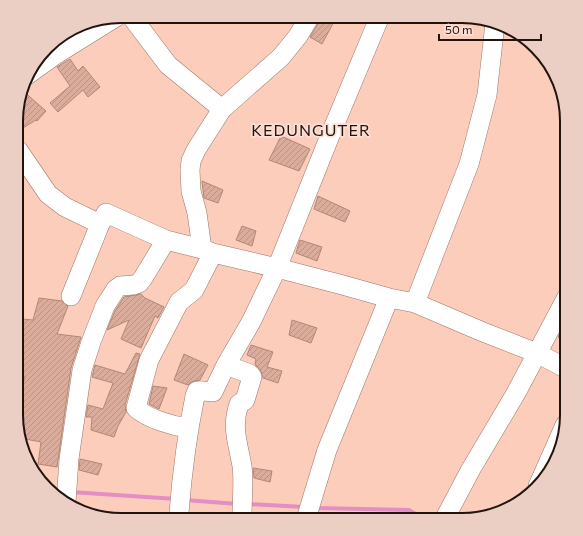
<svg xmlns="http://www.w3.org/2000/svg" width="583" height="536" viewBox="0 0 583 536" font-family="Commissioner,sans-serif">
  <defs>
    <pattern id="building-hatch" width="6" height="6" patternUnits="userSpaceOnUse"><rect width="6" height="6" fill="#daac9b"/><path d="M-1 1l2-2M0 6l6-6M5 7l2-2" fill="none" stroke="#bb9384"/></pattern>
  </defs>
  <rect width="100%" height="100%" fill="#fccdbb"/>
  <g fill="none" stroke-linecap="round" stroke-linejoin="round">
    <path stroke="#e38ec4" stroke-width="4" d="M49,489L62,491
      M71,492L176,499
      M185,500L238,504
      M247,504L304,507
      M315,508L409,510L425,520"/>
  </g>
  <path fill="url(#building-hatch)" stroke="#b28776" d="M321,16H337L322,44L310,37L319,22Z
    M70,59L78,71L83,66L100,87L88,97L83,90L58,112L50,103L70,86L57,67Z
    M22,90L46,111L37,121L36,120L18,131V101Z
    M281,136L310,149L299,171L269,160Z
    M202,181L223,190L218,203L204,198Z
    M318,196L350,211L345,222L314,209Z
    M242,226L256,231L252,246L236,240Z
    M300,240L322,247L317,261L296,253Z
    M141,294L145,298L164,307L158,318L155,316L141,348L121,339L129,320L107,330L115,311L124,297Z
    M39,298L62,301L68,306L57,334L81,337L71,368L57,467L38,464L41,442L20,438L16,422L19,402L18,401L25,377L16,373L17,356L21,338L18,337L22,319L33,320Z
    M292,320L317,328L311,343L289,335Z
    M567,321V342L558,337Z
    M251,345L273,352L267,367L282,371L278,383L263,378L261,371L255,364L256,359L247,355Z
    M136,353L140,354L125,405L126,412L118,426L114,437L91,430L92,417H86L88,405L103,409L113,383L92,377L95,365L125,374Z
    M184,354L208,365L200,380L191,382L188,385L174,380Z
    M153,386L167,388L159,409L149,404Z
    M80,459L102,464L98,475L79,470Z
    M253,468L272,471L270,482L254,478Z"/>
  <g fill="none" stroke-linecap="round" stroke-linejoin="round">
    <g stroke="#9f7565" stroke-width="20">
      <path id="minor" d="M131,16L168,65L222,109
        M27,75L55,55L116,17
        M18,150L48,194L65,207L100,224L106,213L166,240L202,249L213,253L277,268L339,284L389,298L415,303L483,332L537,353L567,369
        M202,249L197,213L191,191L190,170L191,161L196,150L222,109L281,57L298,36L310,16
        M71,296L100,224
        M415,303L469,164L487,95L495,23
        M226,365L250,374L252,377L245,400L239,404C231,427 238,443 242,466C244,481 242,501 242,516
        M188,428C173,426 148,419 136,408L149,360L179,302L194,290L213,253
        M538,486L565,425
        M66,502L69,459L82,370L91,342L105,306L116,289L120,286L134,285L139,283L143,278L166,240
        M179,513C182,474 187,435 195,396L197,391C202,390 208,392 213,392L226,365L251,322L277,268L329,138L380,16
        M306,519L327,450L389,298
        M444,520L471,469L516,393L567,297"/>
    </g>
    <use href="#minor" stroke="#fff" stroke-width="19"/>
  </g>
  <g text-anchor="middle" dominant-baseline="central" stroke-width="3.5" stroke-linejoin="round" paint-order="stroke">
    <g font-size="16" letter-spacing="1" fill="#23130d" stroke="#fcdfd4">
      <text x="311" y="129">KEDUNGUTER</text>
    </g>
  </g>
  <path d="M0 0H583V536H0ZM121 23H462A98 98 0 0 1 560 121V415A98 98 0 0 1 462 513H121A98 98 0 0 1 23 415V121A98 98 0 0 1 121 23Z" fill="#ebcfc4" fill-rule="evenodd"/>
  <path fill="none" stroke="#23130d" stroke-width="2" d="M121 23H462A98 98 0 0 1 560 121V415A98 98 0 0 1 462 513H121A98 98 0 0 1 23 415V121A98 98 0 0 1 121 23Z"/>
  <path d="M439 34v6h102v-6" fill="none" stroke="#23130d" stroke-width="2"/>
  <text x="445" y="34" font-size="12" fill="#23130d" stroke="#fcdfd4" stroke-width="3" paint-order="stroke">50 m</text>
</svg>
